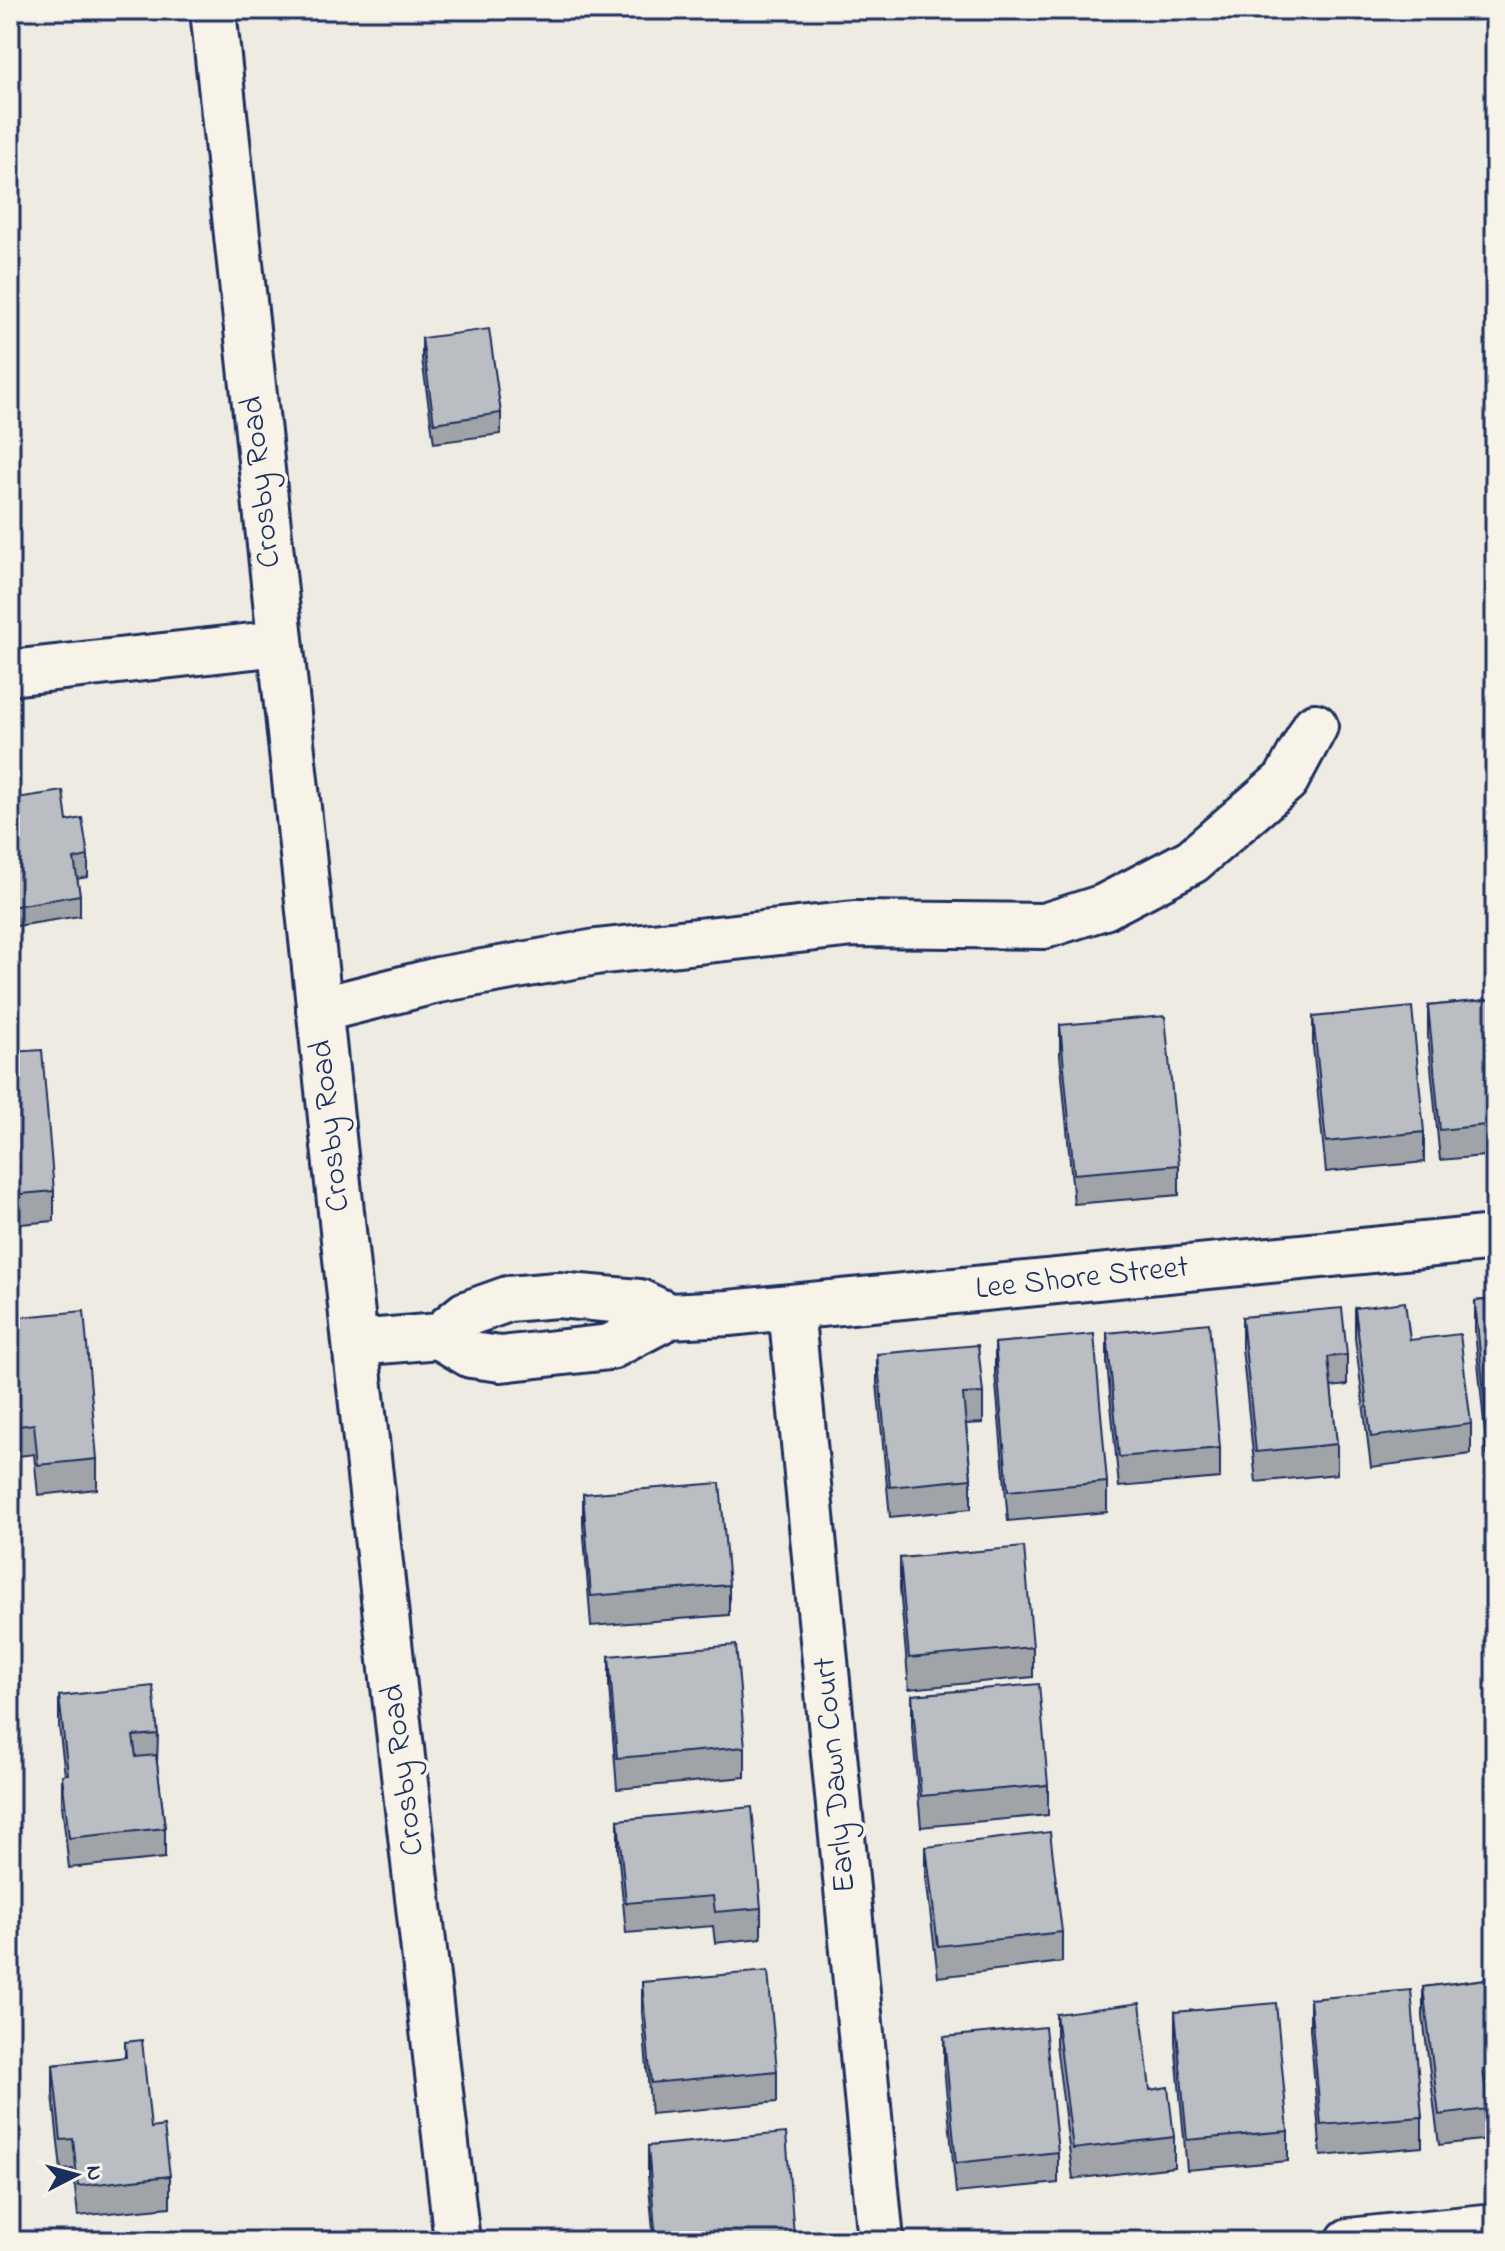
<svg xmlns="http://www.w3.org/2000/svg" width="1505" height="2251" viewBox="0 0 1505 2251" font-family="'Indie Flower',sans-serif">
  <rect width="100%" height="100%" fill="#eeebe2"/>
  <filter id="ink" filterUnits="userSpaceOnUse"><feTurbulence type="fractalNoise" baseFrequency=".0125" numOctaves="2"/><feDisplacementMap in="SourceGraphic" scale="16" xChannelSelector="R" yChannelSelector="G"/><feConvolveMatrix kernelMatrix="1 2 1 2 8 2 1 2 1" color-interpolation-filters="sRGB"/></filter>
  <g filter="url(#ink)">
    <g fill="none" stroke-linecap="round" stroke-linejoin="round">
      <g stroke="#1b2f5e" stroke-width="50">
        <path id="minor" d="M213,10L355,1343L457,2241
          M10,673L279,643
          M319,1010L438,980L596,952L854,924L1044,926L1104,907L1192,861L1286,780L1315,726
          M791,1308L881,2241
          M439,1336L471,1355L501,1359L610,1347L669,1316
          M355,1343L439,1336L466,1314L508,1299L557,1295L639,1302L669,1316L729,1313L1495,1238
          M1349,2241L1495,2226"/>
      </g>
      <use href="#minor" stroke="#f7f3e8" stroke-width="44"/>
    </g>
    <path fill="#a0a3a7" stroke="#1b2f5e" stroke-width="2" d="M422,338L501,413V434L434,443L422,359Z
      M10,799L67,821L88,856V877L77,879L80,895V916L10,927Z
      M1495,999V1155L1440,1160L1428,1036V1006Z
      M1313,1017L1424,1132V1162L1326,1172L1313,1047Z
      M1060,1025L1179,1165V1195L1074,1204L1060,1055Z
      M10,1052L54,1191V1221L10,1225Z
      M1495,1299V1453L1487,1454L1475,1331V1301Z
      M1355,1308L1410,1340L1471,1424V1454L1371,1467L1355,1338Z
      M1242,1317L1347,1355V1385L1331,1387L1337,1444V1474L1256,1482L1242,1348Z
      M11,1318L97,1459V1489L38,1495L34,1454L10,1457V1396L15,1395L11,1348Z
      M1107,1333L1220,1448V1478L1119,1487L1107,1363Z
      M995,1343L1107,1482V1512L1008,1521L995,1373Z
      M877,1354L983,1393V1423L966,1424L971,1479V1509L890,1517L877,1384Z
      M583,1494L729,1585V1615L591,1626L583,1524Z
      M900,1558L1033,1647V1677L909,1689L900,1588Z
      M609,1656L745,1747V1777L617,1789L609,1686Z
      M912,1695L1048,1785V1815L921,1827L912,1725Z
      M59,1696L158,1734L157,1764L165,1828V1858L69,1868L62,1805V1775H65L59,1726Z
      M618,1820L761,1908V1938L715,1943L713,1926L626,1933L618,1850Z
      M926,1847L1062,1932V1962L938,1977L926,1877Z
      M1495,1978V2098L1486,2099L1488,2139L1439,2145L1423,2017V1987Z
      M642,1982L777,2071V2102L651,2114L642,2012Z
      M1310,1999L1422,2117V2147L1321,2156L1310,2029Z
      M1175,2012L1288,2131V2161L1187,2170L1175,2042Z
      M1056,2014L1150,2090L1174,2137V2167L1073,2179L1056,2044Z
      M944,2037L1058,2152V2183L956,2193L944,2067Z
      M125,2042L151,2128L170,2176V2207L78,2216L73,2169L61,2170L53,2095V2065L125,2058Z
      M648,2146L794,2235V2241H654L648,2176Z"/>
    <path fill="#babdc2" stroke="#1b2f5e" stroke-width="2" d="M489,329L501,413L434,423L422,338Z
      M63,791L67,821L82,818L88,856L74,859L80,895L10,907V830H14L10,799Z
      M1495,999V1124L1440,1130L1428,1006Z
      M1412,1007L1424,1132L1326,1142L1313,1017Z
      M1165,1016L1179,1165L1074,1174L1060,1025Z
      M42,1050L54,1191L10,1195V1052Z
      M1495,1299V1423L1487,1424L1475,1301Z
      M1405,1302L1410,1340L1460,1334L1471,1424L1371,1437L1355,1308Z
      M1342,1308L1347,1355L1328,1357L1337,1444L1256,1452L1242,1317Z
      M84,1311L97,1459L38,1465L34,1424L10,1427V1396L18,1395L11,1318Z
      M1209,1323L1220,1448L1119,1457L1107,1333Z
      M1094,1334L1107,1482L1008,1491L995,1343Z
      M978,1345L983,1393L963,1394L971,1479L890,1487L877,1354Z
      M720,1483L729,1585L591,1596L583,1494Z
      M1024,1547L1033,1647L909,1658L900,1558Z
      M736,1645L745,1747L617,1758L609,1656Z
      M1039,1684L1048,1785L921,1796L912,1695Z
      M153,1686L158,1734L133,1736L136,1757L156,1755L165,1828L69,1838L62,1775L68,1774L59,1696Z
      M752,1807L761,1908L715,1912L713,1896L626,1903L618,1820Z
      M1050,1832L1062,1932L938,1946L926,1847Z
      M768,1971L777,2071L651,2083L642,1982Z
      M1495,1978V2068L1483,2069L1488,2109L1439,2115L1423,1987Z
      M1411,1990L1422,2117L1321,2125L1310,1999Z
      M1140,2003L1150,2090L1168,2087L1174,2137L1073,2149L1056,2014Z
      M1276,2003L1288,2131L1187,2140L1175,2012Z
      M1045,2027L1058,2152L956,2163L944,2037Z
      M142,2040L151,2128L164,2126L170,2176L78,2186L73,2139L61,2140L53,2065L126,2057L125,2042Z
      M786,2133L794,2235L730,2241H656L648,2146Z"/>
  </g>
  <g text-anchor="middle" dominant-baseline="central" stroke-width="7" stroke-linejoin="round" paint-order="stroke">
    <g font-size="32" fill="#1b2f5e" stroke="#f7f3e8">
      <text transform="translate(262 482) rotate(-96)">Crosby Road</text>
      <text transform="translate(331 1126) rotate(-96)">Crosby Road</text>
      <text transform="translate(1082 1279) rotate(-6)">Lee Shore Street</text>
      <text transform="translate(404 1770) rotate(-97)">Crosby Road</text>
      <text transform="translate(836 1775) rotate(-95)">Early Dawn Court</text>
    </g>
  </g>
  <rect width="1505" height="2251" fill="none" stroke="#f7f3e8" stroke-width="40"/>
  <rect x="20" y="20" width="1465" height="2211" fill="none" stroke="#1b2f5e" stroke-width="3" filter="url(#ink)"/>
  <g transform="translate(76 2175) rotate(84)" stroke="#f7f3e8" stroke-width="6" paint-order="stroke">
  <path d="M0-6L14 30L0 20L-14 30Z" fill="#1b2f5e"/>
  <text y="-12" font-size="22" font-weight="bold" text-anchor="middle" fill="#1b2f5e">N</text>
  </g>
</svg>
